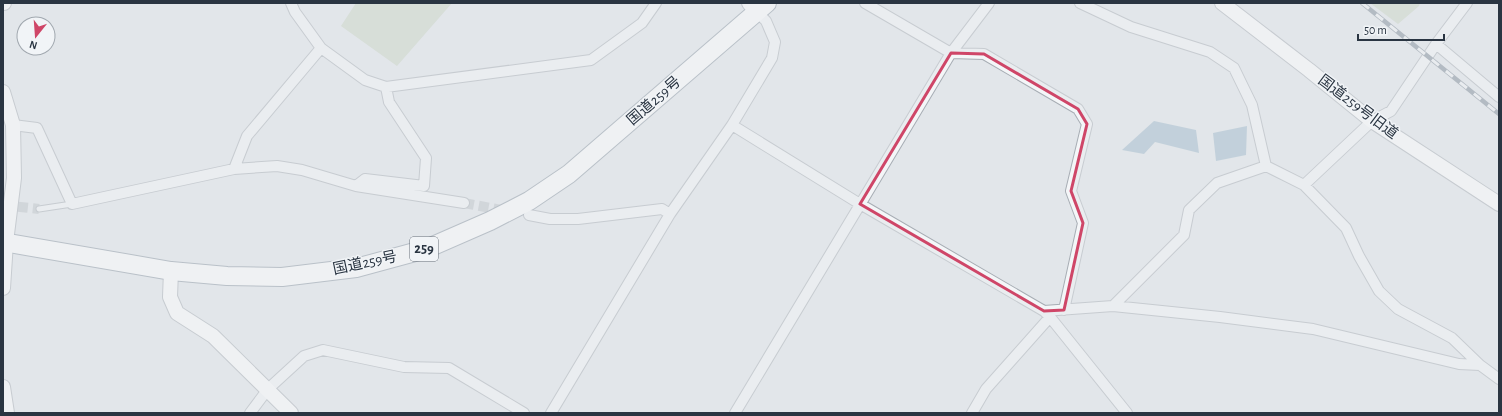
<svg xmlns="http://www.w3.org/2000/svg" width="1502" height="416" viewBox="0 0 1502 416" font-family="'Alegreya Sans','Noto Sans JP',sans-serif">
  <rect width="100%" height="100%" fill="#e2e6ea"/>
  <path fill="#c9d4c3" d="M356,3H452L397,66L341,26Z
    M1370,3H1420L1419,6L1398,24Z"/>
  <path fill="#9cb7ca" d="M1154,121L1196,130L1199,153L1155,142L1144,154L1122,150Z
    M1247,126L1246,155L1216,161L1213,133Z"/>
  <g fill="none" stroke-linecap="round" stroke-linejoin="round">
    <path stroke="#bdc3c8" stroke-width="10" stroke-dasharray="10 5" stroke-linecap="butt" d="M464,203L507,211
      M3,205L39,209"/>
    <g stroke="#a7adb4" stroke-width="7">
      <path id="lane" d="M39,209L72,204"/>
    </g>
    <g stroke="#a7adb4" stroke-width="12">
      <path id="street" d="M291,3L295,12L321,48L365,80L386,87L591,60L642,23L656,3
        M865,3L951,53L984,54L1078,109L1087,124L1071,191L1083,223L1064,310
        M1080,3L1131,27L1210,52L1234,68L1252,105L1266,166
        M1436,44L1499,97
        M13,125L37,128L72,204L234,169L277,166L302,170L356,186L464,203
        M732,125L860,204L1044,311L1050,317L1127,413
        M234,169L247,136L321,48
        M1304,185L1372,121L1391,111L1436,44L1467,3
        M356,186L365,179L424,186L426,158L389,102L386,87
        M529,215L550,219H578L662,209L670,214
        M1113,306L1184,235L1189,210L1217,183L1266,166L1304,185L1346,228L1359,256L1379,291L1398,309L1452,338L1480,365L1499,379
        M1044,311L1113,306L1220,317L1313,329L1459,364L1480,365
        M250,413L268,389L304,356L323,350L404,367L449,368L524,413
        M551,413L670,214L732,125L772,58L775,42L766,21L757,12
        M735,413L951,53L989,3
        M972,413L986,389L1050,317"/>
    </g>
    <g stroke="#a7adb4" stroke-width="16">
      <path id="secondary" d="M3,3H4
        M749,3L757,12
        M1222,3L1309,70L1372,121L1499,204
        M3,92L13,125L14,178L6,242L3,288
        M171,271L170,297L177,313L213,336L291,413
        M3,387L7,413"/>
    </g>
    <g stroke="#8995a1" stroke-width="20">
      <path id="highway" d="M3,242L171,271L227,276L282,277L356,268L426,249L490,221L529,201L569,174L767,3"/>
    </g>
    <use href="#lane" stroke="#f4f6f8" stroke-width="5"/>
    <use href="#street" stroke="#f4f6f8" stroke-width="10"/>
    <use href="#secondary" stroke="#fff" stroke-width="14"/>
    <use href="#highway" stroke="#fff" stroke-width="18"/>
    <g stroke="#7b8794" stroke-width="4.5">
      <path id="rail" d="M1362,3L1499,114"/>
    </g>
    <use href="#rail" stroke="#f1f4f7" stroke-width="3" stroke-dasharray="9" stroke-linecap="butt"/>
  </g>
  <path d="M0 0H1502V416H0ZM951,53L984,54L1078,109L1087,124L1071,191L1083,223L1064,310L1044,311L860,204Z" fill="#e2e6ea" fill-opacity=".55" fill-rule="evenodd"/>
  <path fill="none" stroke="#cf4668" stroke-width="3" stroke-linejoin="round" d="M951,53L984,54L1078,109L1087,124L1071,191L1083,223L1064,310L1044,311L860,204Z"/>
  <g text-anchor="middle" dominant-baseline="central" stroke-width="3" stroke-linejoin="round" paint-order="stroke">
    <rect fill="#f1f4f7" stroke="#666e78" stroke-width="1" x="410" y="237" width="28" height="24" rx="3"/>
    <g font-size="14" font-weight="bold" fill="#2a3542">
      <text x="424" y="249">259</text>
    </g>
    <g font-size="15" fill="#2a3542" stroke="#f1f4f7">
      <text transform="translate(654 101) rotate(-41)">国道259号</text>
      <text transform="translate(1358 107) rotate(37)">国道259号旧道</text>
      <text transform="translate(365 263) rotate(-12)">国道259号</text>
    </g>
  </g>
  <rect width="1502" height="416" fill="none" stroke="#2a3542" stroke-width="8"/>
  <g transform="translate(36 36) rotate(197)"><circle r="19" fill="#f1f4f7" stroke="#a1a8af"/>
  <path d="M0-3L7 15L0 10L-7 15Z" fill="#cf4668"/>
  <text y="-6" font-size="11" font-weight="bold" text-anchor="middle" fill="#2a3542">N</text>
  </g>
  <path d="M1358 34v6h86v-6" fill="none" stroke="#2a3542" stroke-width="2"/>
  <text x="1364" y="34" font-size="12" fill="#2a3542" stroke="#f1f4f7" stroke-width="3" paint-order="stroke">50 m</text>
</svg>
